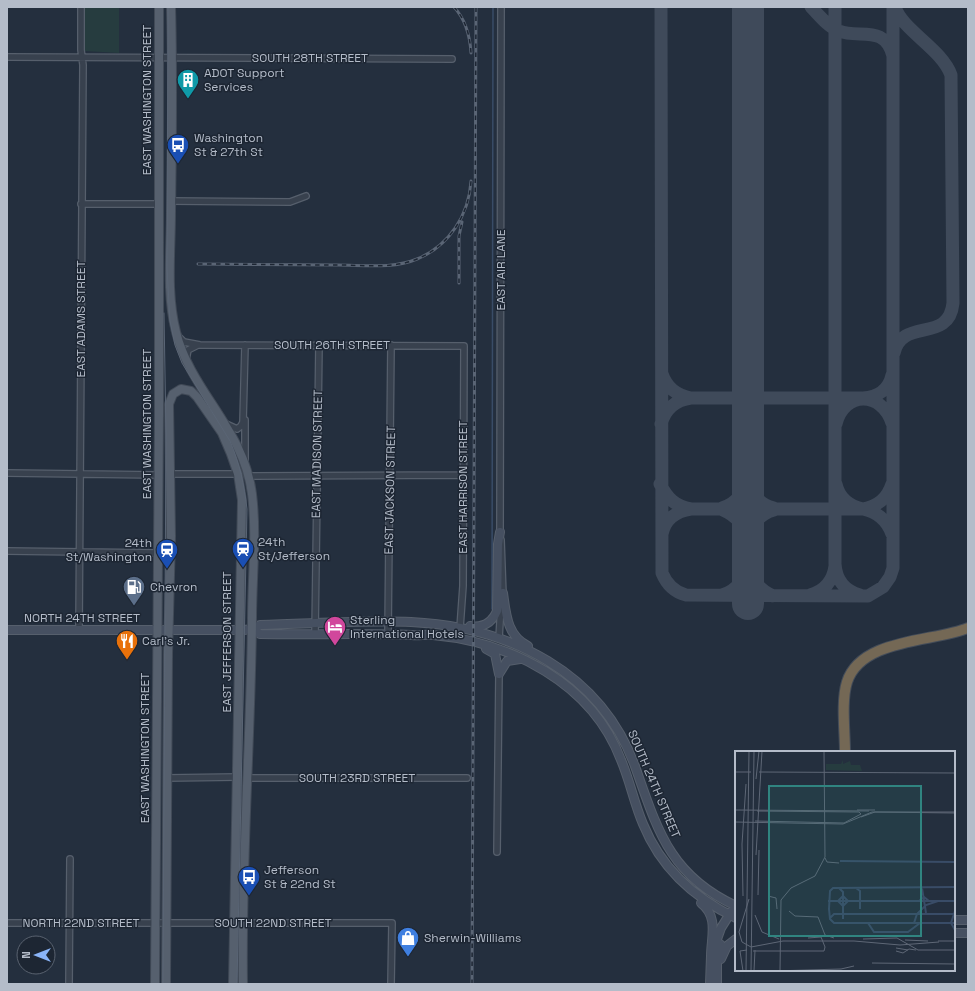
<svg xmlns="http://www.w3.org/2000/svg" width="975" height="991" viewBox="0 0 975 991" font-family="'Space Grotesk',sans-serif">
  <rect width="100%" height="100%" fill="#242f3e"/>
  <path fill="#263c3f" d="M84,7H119V53L85,51Z"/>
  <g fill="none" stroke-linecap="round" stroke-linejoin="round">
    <path stroke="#394c67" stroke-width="1.5" d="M492,609L493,7"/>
    <path stroke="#3f4a5a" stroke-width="13" d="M661,7L662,573C667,585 674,592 686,595L868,596L883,587L890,577L893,568V7
      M811,7C819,15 828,27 839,31C859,39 885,24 893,56
      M835,7V564C836,580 845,591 860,595
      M748,14L749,7
      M894,353C902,317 949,344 953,303L951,75C942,49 902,30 895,7
      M662,374C667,388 676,395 691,398
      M863,398C878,397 889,389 892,375
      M661,424C665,409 676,400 691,398H863
      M836,424C844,391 882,391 892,423
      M748,476C751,492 757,504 774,508
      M660,484C668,499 675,506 691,509
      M836,484C839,498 850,506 863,509C878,506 887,499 892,484
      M722,508C738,503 744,492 748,476
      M863,509C877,512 887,520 892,534
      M723,510C737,516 745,526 748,540
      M662,534C665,519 677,511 691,509H863
      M748,540C751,526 759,514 774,510
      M748,563C751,579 758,589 773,596
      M722,595C739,590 746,577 748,561
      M810,595C824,591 833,581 835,566"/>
    <path stroke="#3f4a5a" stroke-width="32" d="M748,604V7"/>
    <g stroke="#565f6c" stroke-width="8">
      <path id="street" d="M7,57L452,59
        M171,201L290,202L306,196
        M81,204H159
        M178,336L184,342L200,345L464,346L463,586L460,628
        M186,360L188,350L198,345
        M245,420V461
        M226,424L237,429L241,426L243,422L245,345
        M7,473L159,475
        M169,474H238
        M248,476L463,475
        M500,535L501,7
        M501,540L503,595
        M7,551L158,553
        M79,630L83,65L81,50V7
        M388,634L391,345
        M315,635L319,345
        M499,638L501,605
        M167,778L237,777
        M247,778H467
        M497,852L499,674
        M7,923H392L391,984
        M69,984L70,859"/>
    </g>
    <g stroke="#565f6c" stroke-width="10">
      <path id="secondary" d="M503,593C506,614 507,636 528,646
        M470,626C482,628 492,623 497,611L498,544L500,532
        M252,629L260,634C311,635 361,633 412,635C419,636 426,634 433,635C511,642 592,683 621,760C630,781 634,803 643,824C661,868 694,898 736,918
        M7,630H244L252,629L260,625C310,624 361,620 411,622C510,627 602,672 636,769C658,832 671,876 736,906
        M486,649L495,654L499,674
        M499,674L507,661L520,659
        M701,903C719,917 711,937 711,956
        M954,920H968
        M954,933H968
        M721,959L727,946L736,939
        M710,984L711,956L721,928L731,912
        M717,984V957L720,944"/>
    </g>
    <g stroke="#414a57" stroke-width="10">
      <path id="primary" d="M171,7C173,76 172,144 171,212C171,252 166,293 176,332C191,392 244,429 252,494C257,535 252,577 252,619C251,740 241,862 243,984
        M155,984L159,414V7
        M166,984L168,654L171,536L169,404L173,394L181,389L191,391L197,397L222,433L231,454L238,474L242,500L233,984"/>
    </g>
    <g stroke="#434c59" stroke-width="12">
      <path id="highway" d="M845,752C845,732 841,701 847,682C861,638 934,642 968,628"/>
    </g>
    <use href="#street" stroke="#38414e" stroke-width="5.5"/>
    <use href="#secondary" stroke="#465061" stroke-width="8"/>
    <use href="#primary" stroke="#56606e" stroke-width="8"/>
    <use href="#highway" stroke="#746855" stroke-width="10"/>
    <path stroke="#5a6575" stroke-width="1" d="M168,7L167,268L170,321L175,345L182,363L230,441C240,465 244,484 247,509L237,984
      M163,984L166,434L164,313"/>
    <g stroke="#5a6575" stroke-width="3">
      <path id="rail" d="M454,7C466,20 470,36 471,53
        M198,264C245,264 292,265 338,265C363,265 394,269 417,259C449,246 469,215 471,181
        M459,283V236L462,222
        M472,984L476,7"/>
    </g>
    <use href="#rail" stroke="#1d2633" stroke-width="1.5" stroke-dasharray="4.5" stroke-linecap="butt"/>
  </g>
  <defs>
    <g id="building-pin" transform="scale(1.15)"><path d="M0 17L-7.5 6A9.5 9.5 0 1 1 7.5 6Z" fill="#0f9aa8" stroke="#1d2633"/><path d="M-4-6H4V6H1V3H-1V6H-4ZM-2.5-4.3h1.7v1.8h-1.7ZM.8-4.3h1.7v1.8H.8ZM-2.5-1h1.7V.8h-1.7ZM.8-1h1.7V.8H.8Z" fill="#fff"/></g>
    <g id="bus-pin" transform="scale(1.15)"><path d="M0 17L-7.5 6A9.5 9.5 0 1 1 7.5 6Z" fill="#1a4fb4" stroke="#1d2633"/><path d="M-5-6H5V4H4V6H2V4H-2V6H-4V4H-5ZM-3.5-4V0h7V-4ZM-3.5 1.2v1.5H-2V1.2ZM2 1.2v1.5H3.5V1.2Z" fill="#fff"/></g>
    <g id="station-pin" transform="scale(1.15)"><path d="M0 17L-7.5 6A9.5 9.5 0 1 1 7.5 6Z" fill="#1a4fb4" stroke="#1d2633"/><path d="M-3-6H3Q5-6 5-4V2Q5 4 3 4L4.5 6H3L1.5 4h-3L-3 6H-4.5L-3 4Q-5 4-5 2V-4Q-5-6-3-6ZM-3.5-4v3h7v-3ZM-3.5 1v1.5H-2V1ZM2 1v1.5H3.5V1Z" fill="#fff"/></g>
    <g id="fuel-pin" transform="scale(1.15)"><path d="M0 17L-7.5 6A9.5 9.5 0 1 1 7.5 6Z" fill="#5c6f8a" stroke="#1d2633"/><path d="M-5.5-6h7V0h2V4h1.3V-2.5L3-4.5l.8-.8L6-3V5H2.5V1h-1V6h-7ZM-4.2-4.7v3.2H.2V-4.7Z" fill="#fff"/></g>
    <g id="hotel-pin" transform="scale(1.15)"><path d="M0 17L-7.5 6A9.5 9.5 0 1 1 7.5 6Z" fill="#d1479c" stroke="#1d2633"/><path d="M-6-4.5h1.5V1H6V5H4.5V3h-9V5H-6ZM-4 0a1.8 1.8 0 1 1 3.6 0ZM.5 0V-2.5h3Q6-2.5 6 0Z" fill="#fff"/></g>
    <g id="restaurant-pin" transform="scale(1.15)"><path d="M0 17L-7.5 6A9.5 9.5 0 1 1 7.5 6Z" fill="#e8710a" stroke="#1d2633"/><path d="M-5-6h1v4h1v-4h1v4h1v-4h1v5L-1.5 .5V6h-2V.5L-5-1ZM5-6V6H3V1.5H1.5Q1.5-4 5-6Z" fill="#fff"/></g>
    <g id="shop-pin" transform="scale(1.15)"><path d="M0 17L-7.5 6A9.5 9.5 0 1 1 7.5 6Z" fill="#3f7fe0" stroke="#1d2633"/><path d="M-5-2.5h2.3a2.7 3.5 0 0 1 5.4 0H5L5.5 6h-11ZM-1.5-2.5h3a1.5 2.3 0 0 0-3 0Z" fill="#fff"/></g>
  </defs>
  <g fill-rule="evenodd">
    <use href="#building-pin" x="188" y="80"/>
    <use href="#bus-pin" x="178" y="145"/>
    <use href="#station-pin" x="243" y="549"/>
    <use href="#station-pin" x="167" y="550"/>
    <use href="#fuel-pin" x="134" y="587"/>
    <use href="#hotel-pin" x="335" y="627"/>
    <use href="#restaurant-pin" x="127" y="641"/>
    <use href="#bus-pin" x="249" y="877"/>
    <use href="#shop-pin" x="408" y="938"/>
  </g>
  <g text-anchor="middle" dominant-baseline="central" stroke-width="3" stroke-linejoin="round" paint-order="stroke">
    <g font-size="12" fill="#b4bcc9" stroke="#1d2633">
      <text x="310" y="58">SOUTH 28TH STREET</text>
      <text transform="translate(147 100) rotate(-90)">EAST WASHINGTON STREET</text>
      <text transform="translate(501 270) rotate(-90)">EAST AIR LANE</text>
      <text transform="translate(81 319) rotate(-90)">EAST ADAMS STREET</text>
      <text x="332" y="345">SOUTH 26TH STREET</text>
      <text transform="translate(147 424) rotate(-90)">EAST WASHINGTON STREET</text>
      <text transform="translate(317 454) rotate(-89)">EAST MADISON STREET</text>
      <text transform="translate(463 487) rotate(-90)">EAST HARRISON STREET</text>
      <text transform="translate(390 490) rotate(-89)">EAST JACKSON STREET</text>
      <text x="82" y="618">NORTH 24TH STREET</text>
      <text transform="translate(227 642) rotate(-90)">EAST JEFFERSON STREET</text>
      <text transform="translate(145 748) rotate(-90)">EAST WASHINGTON STREET</text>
      <text x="357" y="778">SOUTH 23RD STREET</text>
      <text transform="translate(654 784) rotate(67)">SOUTH 24TH STREET</text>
      <text x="81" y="923">NORTH 22ND STREET</text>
      <text x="273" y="923">SOUTH 22ND STREET</text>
    </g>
    <g font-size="12" fill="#b4bcc9" stroke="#1d2633" text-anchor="start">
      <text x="204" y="73">ADOT Support<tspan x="204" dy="14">Services</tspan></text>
      <text x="194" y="138">Washington<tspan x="194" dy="14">St &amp; 27th St</tspan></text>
      <text x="258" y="542">24th<tspan x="258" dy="14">St/Jefferson</tspan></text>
      <text x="152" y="543" text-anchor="end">24th<tspan x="152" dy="14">St/Washington</tspan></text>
      <text x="150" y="587">Chevron</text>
      <text x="350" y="620">Sterling<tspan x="350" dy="14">International Hotels</tspan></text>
      <text x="142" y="641">Carl's Jr.</text>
      <text x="264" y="870">Jefferson<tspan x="264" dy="14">St &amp; 22nd St</tspan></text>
      <text x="424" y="938">Sherwin-Williams</text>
    </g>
  </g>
  <g transform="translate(735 751)">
    <rect width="220" height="220" fill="#242f3e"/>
    <path d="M108,9V13L115,10L116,14H125L127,20L91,19V13H106Z" fill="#263c3f"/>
    <path fill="none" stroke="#394c67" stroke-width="2" d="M105,110L220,111M220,136L98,137L95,140L94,158L95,168L99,172H220M104,137L108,141V168M121,137L125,140V158M187,137L191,162M108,145L113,150L108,155L103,150ZM93,150H220M184,150L189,146L194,150M220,160L216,172L220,179M95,167L99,163H220M133,172L139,181H173L185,172M179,172L182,163L191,154L203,150"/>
    <path fill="none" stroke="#5e6776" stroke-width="1" d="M0,21H16M24,21L220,22M21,28L24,0M0,59L134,60M122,59H140M126,66L140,61L220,62M20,70L109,72L126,63L124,61L22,60M0,71L108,73L137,61H220M21,104L27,0M90,107L92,111L104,112M23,144L24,99M8,145L7,93L11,33M33,145L41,147L42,158M14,148L4,181L7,191L16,196L48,190H119L165,194L204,191M54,160L60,165L83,166L90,184L99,187M20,164L27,181L44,188M73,187L86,186L90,196M162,187L183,199H220M128,188L162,187M170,189L193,190M203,190H220M161,197L173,199M18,200H89L90,196M161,200L168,202L174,198L181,199M137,212L220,213M8,220L5,200L12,199M11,220L14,0M16,220L19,0M19,220L20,199M38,220L106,218L119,215M45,220L46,149L56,137L80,125L90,106L89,0"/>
    <path fill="#308480" fill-opacity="0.15" stroke="#308480" stroke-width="2" d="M34,35H186V185H34Z"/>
    <rect width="220" height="220" fill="none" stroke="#b4bcc9" stroke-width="2"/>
  </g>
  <rect width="975" height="991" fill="none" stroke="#b4bcc9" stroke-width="16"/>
  <g transform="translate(36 955) rotate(270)"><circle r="19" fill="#1d2633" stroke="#59626f"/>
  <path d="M0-3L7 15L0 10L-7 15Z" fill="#8ab4f8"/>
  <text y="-6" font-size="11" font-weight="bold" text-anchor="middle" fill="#b4bcc9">N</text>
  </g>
</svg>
